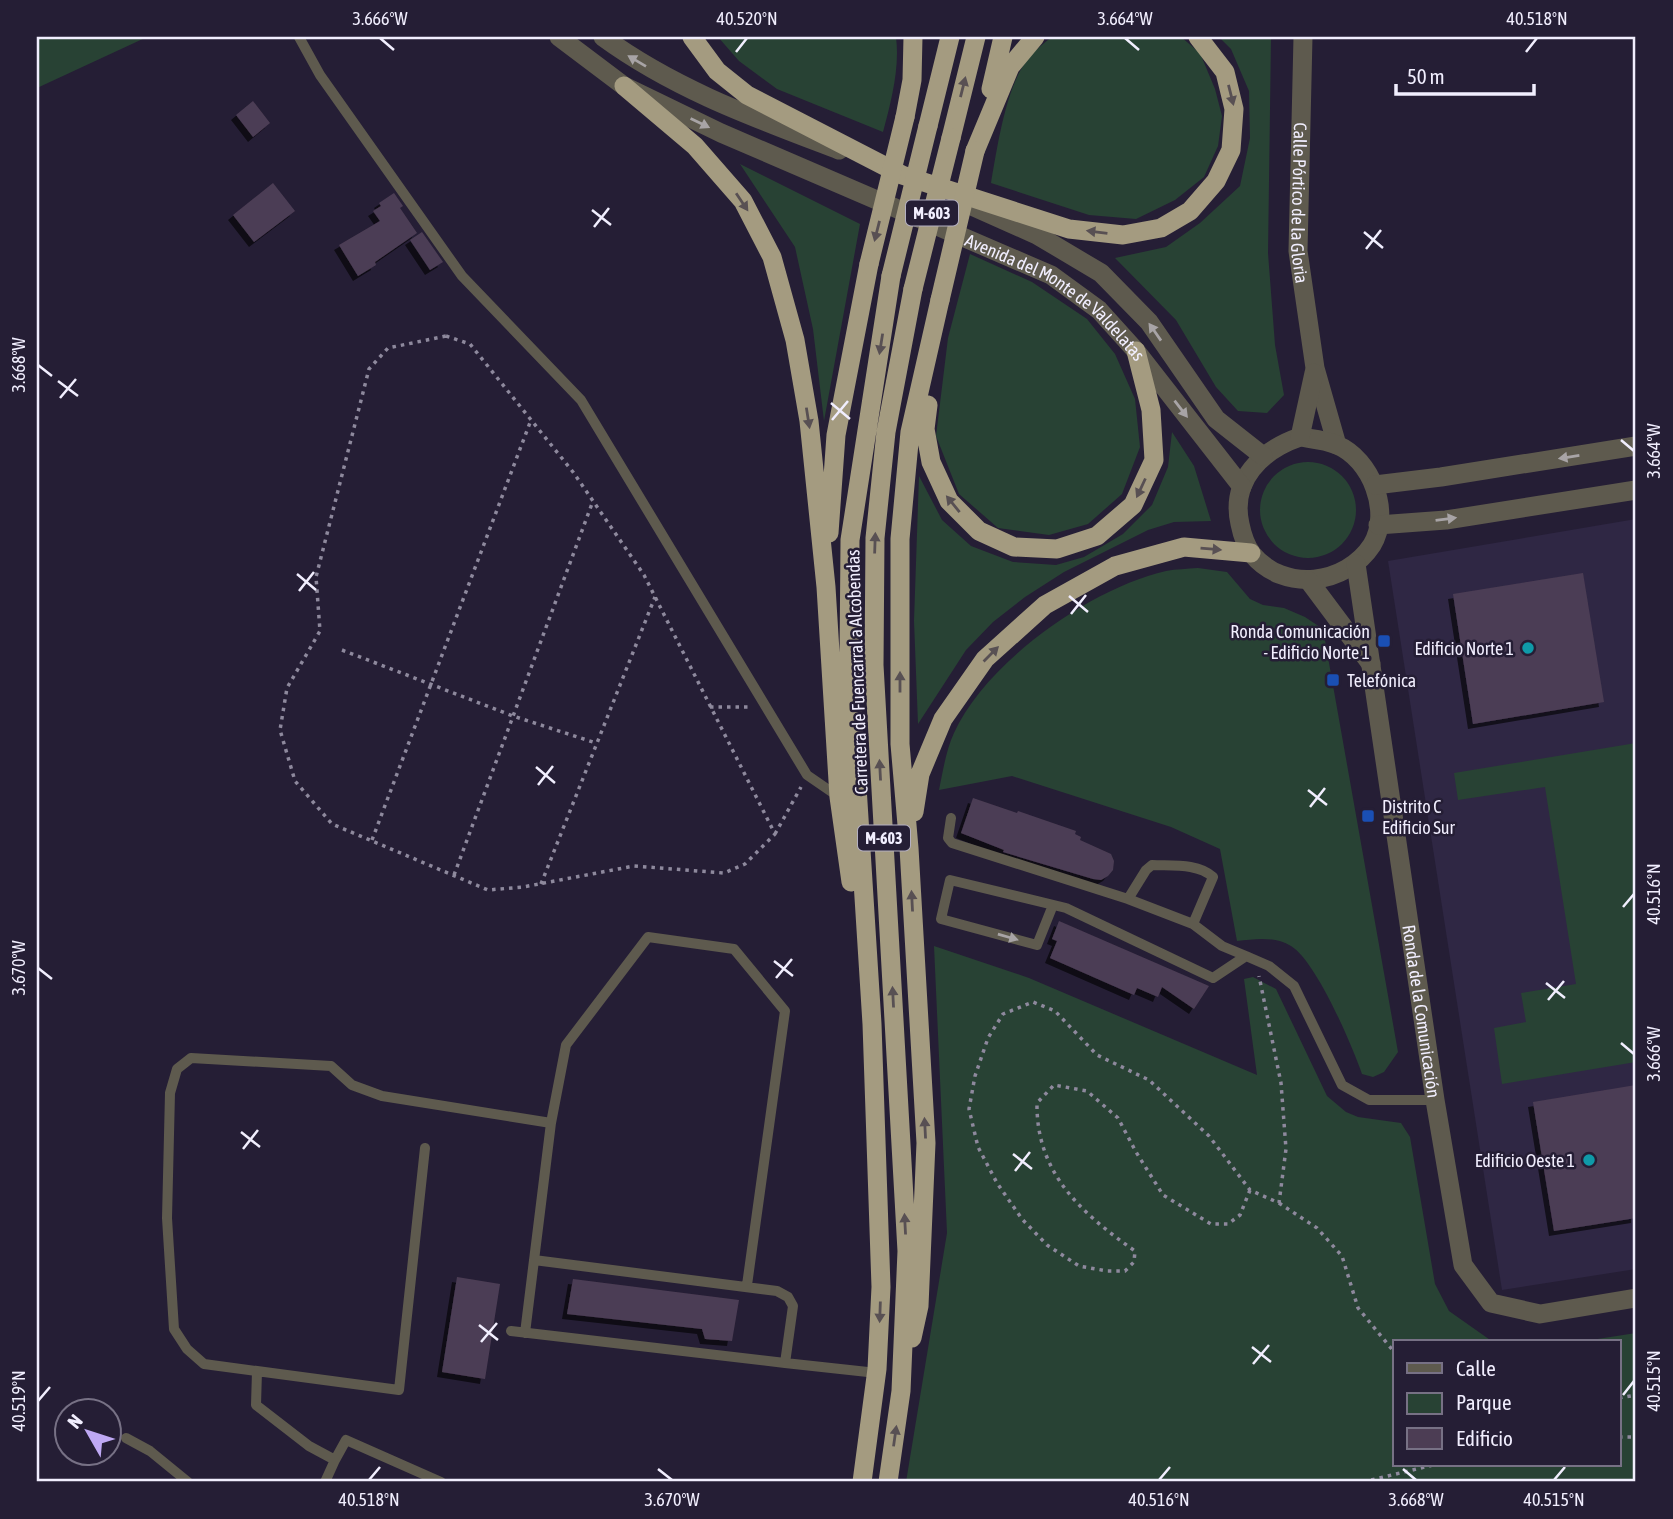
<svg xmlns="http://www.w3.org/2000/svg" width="1673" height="1519" viewBox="0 0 1673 1519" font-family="'Asap Condensed',sans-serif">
  <defs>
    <filter id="shadow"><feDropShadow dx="-5" dy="5" stdDeviation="0" flood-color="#0009"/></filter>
  </defs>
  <rect width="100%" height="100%" fill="#251e35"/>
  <path fill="#2f2744" d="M1636,519V1269L1502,1290L1388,561Z"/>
  <path fill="#284234" d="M37,37H147L37,88Z
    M718,37H896C900,68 891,102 883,132L777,89L739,61Z
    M1052,37H1181L1200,53L1215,89L1222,116L1218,146L1204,177L1175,200L1136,219L1089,215L991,183C997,149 1006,85 1028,59C1034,51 1044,43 1052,37Z
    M1219,37H1271L1268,253L1275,345L1284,395L1267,413L1238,411L1216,387L1176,320L1115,258L1166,247L1200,223L1240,186L1250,138L1249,91L1231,49Z
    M740,164L860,224L824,421L813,329L795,247Z
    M970,254L1032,282L1087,319L1115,354L1135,399L1140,447L1122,494L1088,524L1049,535L998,528L959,494L936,436L948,338Z
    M1172,432L1194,466L1211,521L1174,522L1148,530L1064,572L1025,597L993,622L966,650L918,724L914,621L919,476L942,520L971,546L1013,562L1056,565L1084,557L1123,534L1152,505L1168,467Z
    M1260 510a48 48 0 1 1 96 0a48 48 0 1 1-96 0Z
    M1198,568L1227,572L1250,599L1263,605L1284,608L1305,617L1323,629L1398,1052L1384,1072L1373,1077L1362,1074C1352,1045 1316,961 1291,946C1274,936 1255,939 1237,941L1220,849L1171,827L1012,776L939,790C943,771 946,750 954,733C986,662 1091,588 1166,571C1176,569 1187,569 1198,568Z
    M1636,743V1062L1502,1084L1494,1028L1526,1022L1521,993L1576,984L1545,787L1458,800L1454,773Z
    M934,946L1029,978L1257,1075L1244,979L1253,977L1276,989L1327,1096L1346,1112L1358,1117L1401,1123L1410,1137L1435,1284L1449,1311L1493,1342H1395V1465H1619V1342H1578L1636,1333V1482H906L947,1233Z"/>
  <path fill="#4c3d54" filter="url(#shadow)" d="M253,101L270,123L253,137L236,115Z
    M273,183L295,211L254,242L233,215Z
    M394,193L403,206L400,208L417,233L375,262L376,265L358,276L339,245L380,221L373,211L381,206L379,203Z
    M422,232L443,262L430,270L410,240Z
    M1583,573L1604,702L1473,724L1453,594Z
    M973,798L1017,813L1018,811L1076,831L1075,834L1081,837L1080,840L1111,854L1114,861L1113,870L1108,876L1101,880L1093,879L1003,852L1004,850L961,833Z
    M1059,921L1209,986L1194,1009L1162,987L1158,997L1137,988L1134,995L1050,958L1057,941L1052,939Z
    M1636,1085V1218L1554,1231L1533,1102Z
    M457,1277L500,1284L485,1379L442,1372Z
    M573,1279L739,1300L732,1341L705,1339L702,1329L567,1314Z"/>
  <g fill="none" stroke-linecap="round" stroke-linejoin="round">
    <path stroke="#8e899d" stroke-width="3.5" stroke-dasharray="3.5 5" stroke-linecap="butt" d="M446,336L470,344L573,472L644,575L775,834L745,864L724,873L634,866L523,887L488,890L332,824L295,781L280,730L287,688L320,631L316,577L369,369L388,348Z
      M342,650L513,716L596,743
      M710,707H750
      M775,834L801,787
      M372,840L531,420
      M454,875L593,501
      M541,884L655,597
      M1250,1190L1240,1215L1228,1224H1211L1163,1195L1136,1152L1118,1118L1087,1091L1054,1085L1037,1103C1036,1173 1081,1213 1135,1251L1134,1262L1125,1271H1107L1079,1266L1047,1245L1022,1219L997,1183L978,1147L969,1109L975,1076L988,1038L1003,1014L1033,1002L1055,1011L1097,1055L1149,1080L1209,1136L1250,1190L1279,1203L1286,1149L1281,1083L1259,976
      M1279,1203L1317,1228L1342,1256L1358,1308L1395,1353
      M1619,1398L1636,1395
      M1619,1437H1636
      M1363,1482L1433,1465"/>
    <path stroke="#5e5a4e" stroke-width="10" d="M299,37L320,75L462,276L581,400L807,775L839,797
      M951,818L948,838L952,843L1128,899L1193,924L1222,946L1246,956
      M1128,899L1146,870L1152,865C1172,866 1198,863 1213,877L1193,924
      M1053,905L1037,945L941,919L950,880L1066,908L1213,978L1246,956L1269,966L1294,986L1342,1085L1369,1100H1435
      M425,1148L399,1390L204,1364L187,1349L174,1329L167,1218L170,1093L177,1069L191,1058L331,1066L352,1085L382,1096L551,1123L566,1045L648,937L734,949L785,1011L747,1285
      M534,1260L777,1291L788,1297L793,1306L785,1363L877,1373
      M511,1331L785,1363
      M525,1333L551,1123
      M257,1371L256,1405L309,1446L335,1460L325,1482
      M126,1438L150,1451L188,1482
      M335,1460L346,1440L441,1482"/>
    <g stroke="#5e5a4e" stroke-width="19">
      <path id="s1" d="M1303,37L1298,251L1315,368L1337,445"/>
      <path d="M1300,437C1312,439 1326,440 1337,445C1371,459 1392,512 1372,545C1346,585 1284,593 1252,554C1246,546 1242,534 1240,524C1230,480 1262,450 1300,437Z"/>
      <path d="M1300,437L1314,373"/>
      <path d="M1375,485L1441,477L1636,446"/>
      <path d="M1378,525L1446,520L1636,490"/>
      <path id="s2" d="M1356,564L1435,1100L1463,1265L1491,1303L1540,1314L1636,1298"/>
      <path d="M1309,581L1371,664"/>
    </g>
    <g stroke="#5e5a4e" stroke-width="19">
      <path id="s3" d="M559,37L624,86L721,133L1051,275L1099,310L1136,351L1242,487"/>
      <path d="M603,37C676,90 755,118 839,150"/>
      <path d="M963,202L1037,235L1101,273L1149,322L1216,419L1263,456"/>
    </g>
    <path stroke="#a49b80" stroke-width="19" d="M692,37L717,71L747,95L902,175L1069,229L1123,235L1161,228L1190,211L1216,181L1231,150L1234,109L1225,72L1198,37
      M624,86L695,146L743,201L772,257L795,340L809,421L826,587L839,797L851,882
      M991,89L1003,37
      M905,117L912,80L913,37
      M928,126L950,37
      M951,138L976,37
      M975,151L1010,67L1035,37
      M928,405L925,429L931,462L949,501L979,531L1014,547L1057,549L1097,536L1133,505L1154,460L1151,410L1136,351
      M829,533L836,435L869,264
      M914,812L920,774L943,719L985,659L1045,605L1115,566L1184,547L1251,553
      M912,1338L919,1306L926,1143L909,848L900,744V539L910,432L940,300
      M862,1482L877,1369L881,1287L872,1024L849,660L850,540L891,276
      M888,1482L901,1391L907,1251L874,665L875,538L886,432L913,289"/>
    <path stroke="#a49b80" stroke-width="19" d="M869,264L905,117
      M891,276L928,126
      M913,289L951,138
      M940,300L975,151"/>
  </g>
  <defs><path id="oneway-solid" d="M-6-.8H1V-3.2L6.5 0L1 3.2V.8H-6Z" transform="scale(1.75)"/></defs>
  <g fill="#a8a4a6">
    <use href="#oneway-solid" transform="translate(637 61) rotate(-149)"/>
    <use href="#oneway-solid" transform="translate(700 123) rotate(26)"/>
    <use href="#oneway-solid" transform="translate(1155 332) rotate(-125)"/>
    <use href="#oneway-solid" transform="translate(1181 409) rotate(52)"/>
    <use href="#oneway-solid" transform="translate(1569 457) rotate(171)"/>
    <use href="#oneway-solid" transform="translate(1446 519) rotate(-7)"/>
    <use href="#oneway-solid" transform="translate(1008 937) rotate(16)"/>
  </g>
  <g fill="#585053">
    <use href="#oneway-solid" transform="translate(963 87) rotate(-76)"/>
    <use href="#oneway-solid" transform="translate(1231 95) rotate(76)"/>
    <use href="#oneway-solid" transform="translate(742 202) rotate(56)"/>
    <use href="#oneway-solid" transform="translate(877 231) rotate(104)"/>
    <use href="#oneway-solid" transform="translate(1097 232) rotate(-173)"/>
    <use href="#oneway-solid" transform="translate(881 344) rotate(99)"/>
    <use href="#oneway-solid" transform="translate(808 418) rotate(81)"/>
    <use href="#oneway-solid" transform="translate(1141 488) rotate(115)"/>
    <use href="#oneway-solid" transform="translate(953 504) rotate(-129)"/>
    <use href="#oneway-solid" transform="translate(875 543) rotate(-88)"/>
    <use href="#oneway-solid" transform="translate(1211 549) rotate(5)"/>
    <use href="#oneway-solid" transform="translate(991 654) rotate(-45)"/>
    <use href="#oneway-solid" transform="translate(900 682) rotate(-90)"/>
    <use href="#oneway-solid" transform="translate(880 770) rotate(-93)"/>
    <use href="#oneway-solid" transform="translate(912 901) rotate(-93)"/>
    <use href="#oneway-solid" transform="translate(893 997) rotate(-93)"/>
    <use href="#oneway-solid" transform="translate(925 1128) rotate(-93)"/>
    <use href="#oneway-solid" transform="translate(905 1224) rotate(-93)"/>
    <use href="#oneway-solid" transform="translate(880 1312) rotate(92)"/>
    <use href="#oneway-solid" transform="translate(895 1436) rotate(-82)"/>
  </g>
  <path fill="none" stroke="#f1eefe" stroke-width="2.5" d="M380,38L394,50M1125,38L1139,50M736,52L747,38M1526,52L1537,38M592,210L611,225M594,227L609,208M1364,232L1383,248M1366,249L1381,230M38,365L52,376M58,381L78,396M60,398L76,379M831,403L850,419M832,420L848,401M1621,440L1634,451M297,574L316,590M299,591L314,572M1069,596L1088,612M1071,614L1086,595M536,767L555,783M538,785L553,766M1308,790L1327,805M1310,807L1325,788M1623,907L1634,894M774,961L793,976M38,968L52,979M776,978L792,959M1546,983L1565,998M1548,1000L1564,981M1621,1043L1634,1054M241,1132L260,1147M243,1149L258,1130M1013,1154L1032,1169M1015,1171L1030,1152M479,1325L498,1340M481,1342L497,1323M1252,1347L1271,1362M1253,1364L1269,1345M1623,1395L1634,1381M38,1401L50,1387M658,1469L672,1480M1403,1469L1416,1480M369,1480L380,1467M1159,1480L1170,1467M1554,1480L1565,1467"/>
  <g fill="#1a4fb4" stroke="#251e35" stroke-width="2.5">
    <rect x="1377" y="634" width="14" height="14" rx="3.5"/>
    <rect x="1326" y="673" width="14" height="14" rx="3.5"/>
    <rect x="1361" y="809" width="14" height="14" rx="3.5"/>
  </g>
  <g fill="#0f9aa8" stroke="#251e35" stroke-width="2.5">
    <circle cx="1528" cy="648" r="7"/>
    <circle cx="1589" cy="1160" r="7"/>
  </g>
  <g text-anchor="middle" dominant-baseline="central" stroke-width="5" stroke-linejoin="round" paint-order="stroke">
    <g fill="#251e35" stroke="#b4b0c2" stroke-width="2">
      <rect x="906" y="200.5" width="52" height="25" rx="5"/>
      <rect x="858" y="825.5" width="52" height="25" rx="5"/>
    </g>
    <g font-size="16" font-weight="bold" fill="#f1eefe">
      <text x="932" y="213">M-603</text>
      <text x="884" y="838">M-603</text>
    </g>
    <g font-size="18" fill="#f1eefe" stroke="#251e35">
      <text stroke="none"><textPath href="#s1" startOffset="166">Calle Pórtico de la Gloria</textPath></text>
      <text stroke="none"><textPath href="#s3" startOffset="564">Avenida del Monte de Valdelatas</textPath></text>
      <text transform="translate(857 672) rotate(-92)">Carretera de Fuencarral a Alcobendas</text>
      <text stroke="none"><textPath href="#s2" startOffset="452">Ronda de la Comunicación</textPath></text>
    </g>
    <g font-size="18" fill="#f1eefe" stroke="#251e35" text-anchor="end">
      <text x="1370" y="631">Ronda Comunicación<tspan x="1370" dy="21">- Edificio Norte 1</tspan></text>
      <text x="1514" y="648">Edificio Norte 1</text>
      <text x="1347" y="680" text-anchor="start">Telefónica</text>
      <text x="1382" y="806" text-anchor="start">Distrito C<tspan x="1382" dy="21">Edificio Sur</tspan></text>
      <text x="1575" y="1160">Edificio Oeste 1</text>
    </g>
  </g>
  <rect width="1673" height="1519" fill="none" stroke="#251e35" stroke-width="77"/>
  <rect x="1393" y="1340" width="228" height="126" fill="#251e35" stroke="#777185" stroke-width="2"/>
  <rect x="1407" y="1363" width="35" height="10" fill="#5e5a4e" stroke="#777185" stroke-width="2"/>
  <text x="1456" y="1376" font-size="21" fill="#f1eefe">Calle</text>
  <rect x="1407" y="1393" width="35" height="21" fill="#284234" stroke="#777185" stroke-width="2"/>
  <text x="1456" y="1410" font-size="21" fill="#f1eefe">Parque</text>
  <rect x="1407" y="1428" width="35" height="21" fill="#4c3d54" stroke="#777185" stroke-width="2"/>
  <text x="1456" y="1446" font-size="21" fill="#f1eefe">Edificio</text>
  <g transform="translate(88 1432) rotate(309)"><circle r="33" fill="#251e35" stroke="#777185" stroke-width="2"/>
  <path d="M0-5L12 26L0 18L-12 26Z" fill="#bfa9f4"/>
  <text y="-10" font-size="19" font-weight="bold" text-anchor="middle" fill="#f1eefe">N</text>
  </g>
  <path d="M1396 84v10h138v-10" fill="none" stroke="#f1eefe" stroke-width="3.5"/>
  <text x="1407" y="84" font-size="21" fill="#f1eefe" stroke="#251e35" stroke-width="5" paint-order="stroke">50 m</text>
  <rect x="38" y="38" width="1596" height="1442" fill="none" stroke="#f1eefe" stroke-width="2.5"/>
  <g font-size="18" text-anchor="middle" fill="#f1eefe">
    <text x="380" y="25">3.666°W</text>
    <text x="747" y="25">40.520°N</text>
    <text x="1125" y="25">3.664°W</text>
    <text x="1537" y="25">40.518°N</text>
    <text transform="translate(19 365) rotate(-90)" y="6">3.668°W</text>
    <text transform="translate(1654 451) rotate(-90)" y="6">3.664°W</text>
    <text transform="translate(1654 894) rotate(-90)" y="6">40.516°N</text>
    <text transform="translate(19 968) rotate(-90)" y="6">3.670°W</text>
    <text transform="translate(1654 1054) rotate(-90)" y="6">3.666°W</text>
    <text transform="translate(1654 1381) rotate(-90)" y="6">40.515°N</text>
    <text transform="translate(19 1401) rotate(-90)" y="6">40.519°N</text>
    <text x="369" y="1506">40.518°N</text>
    <text x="672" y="1506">3.670°W</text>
    <text x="1159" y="1506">40.516°N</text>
    <text x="1416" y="1506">3.668°W</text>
    <text x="1554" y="1506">40.515°N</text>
  </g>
</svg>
